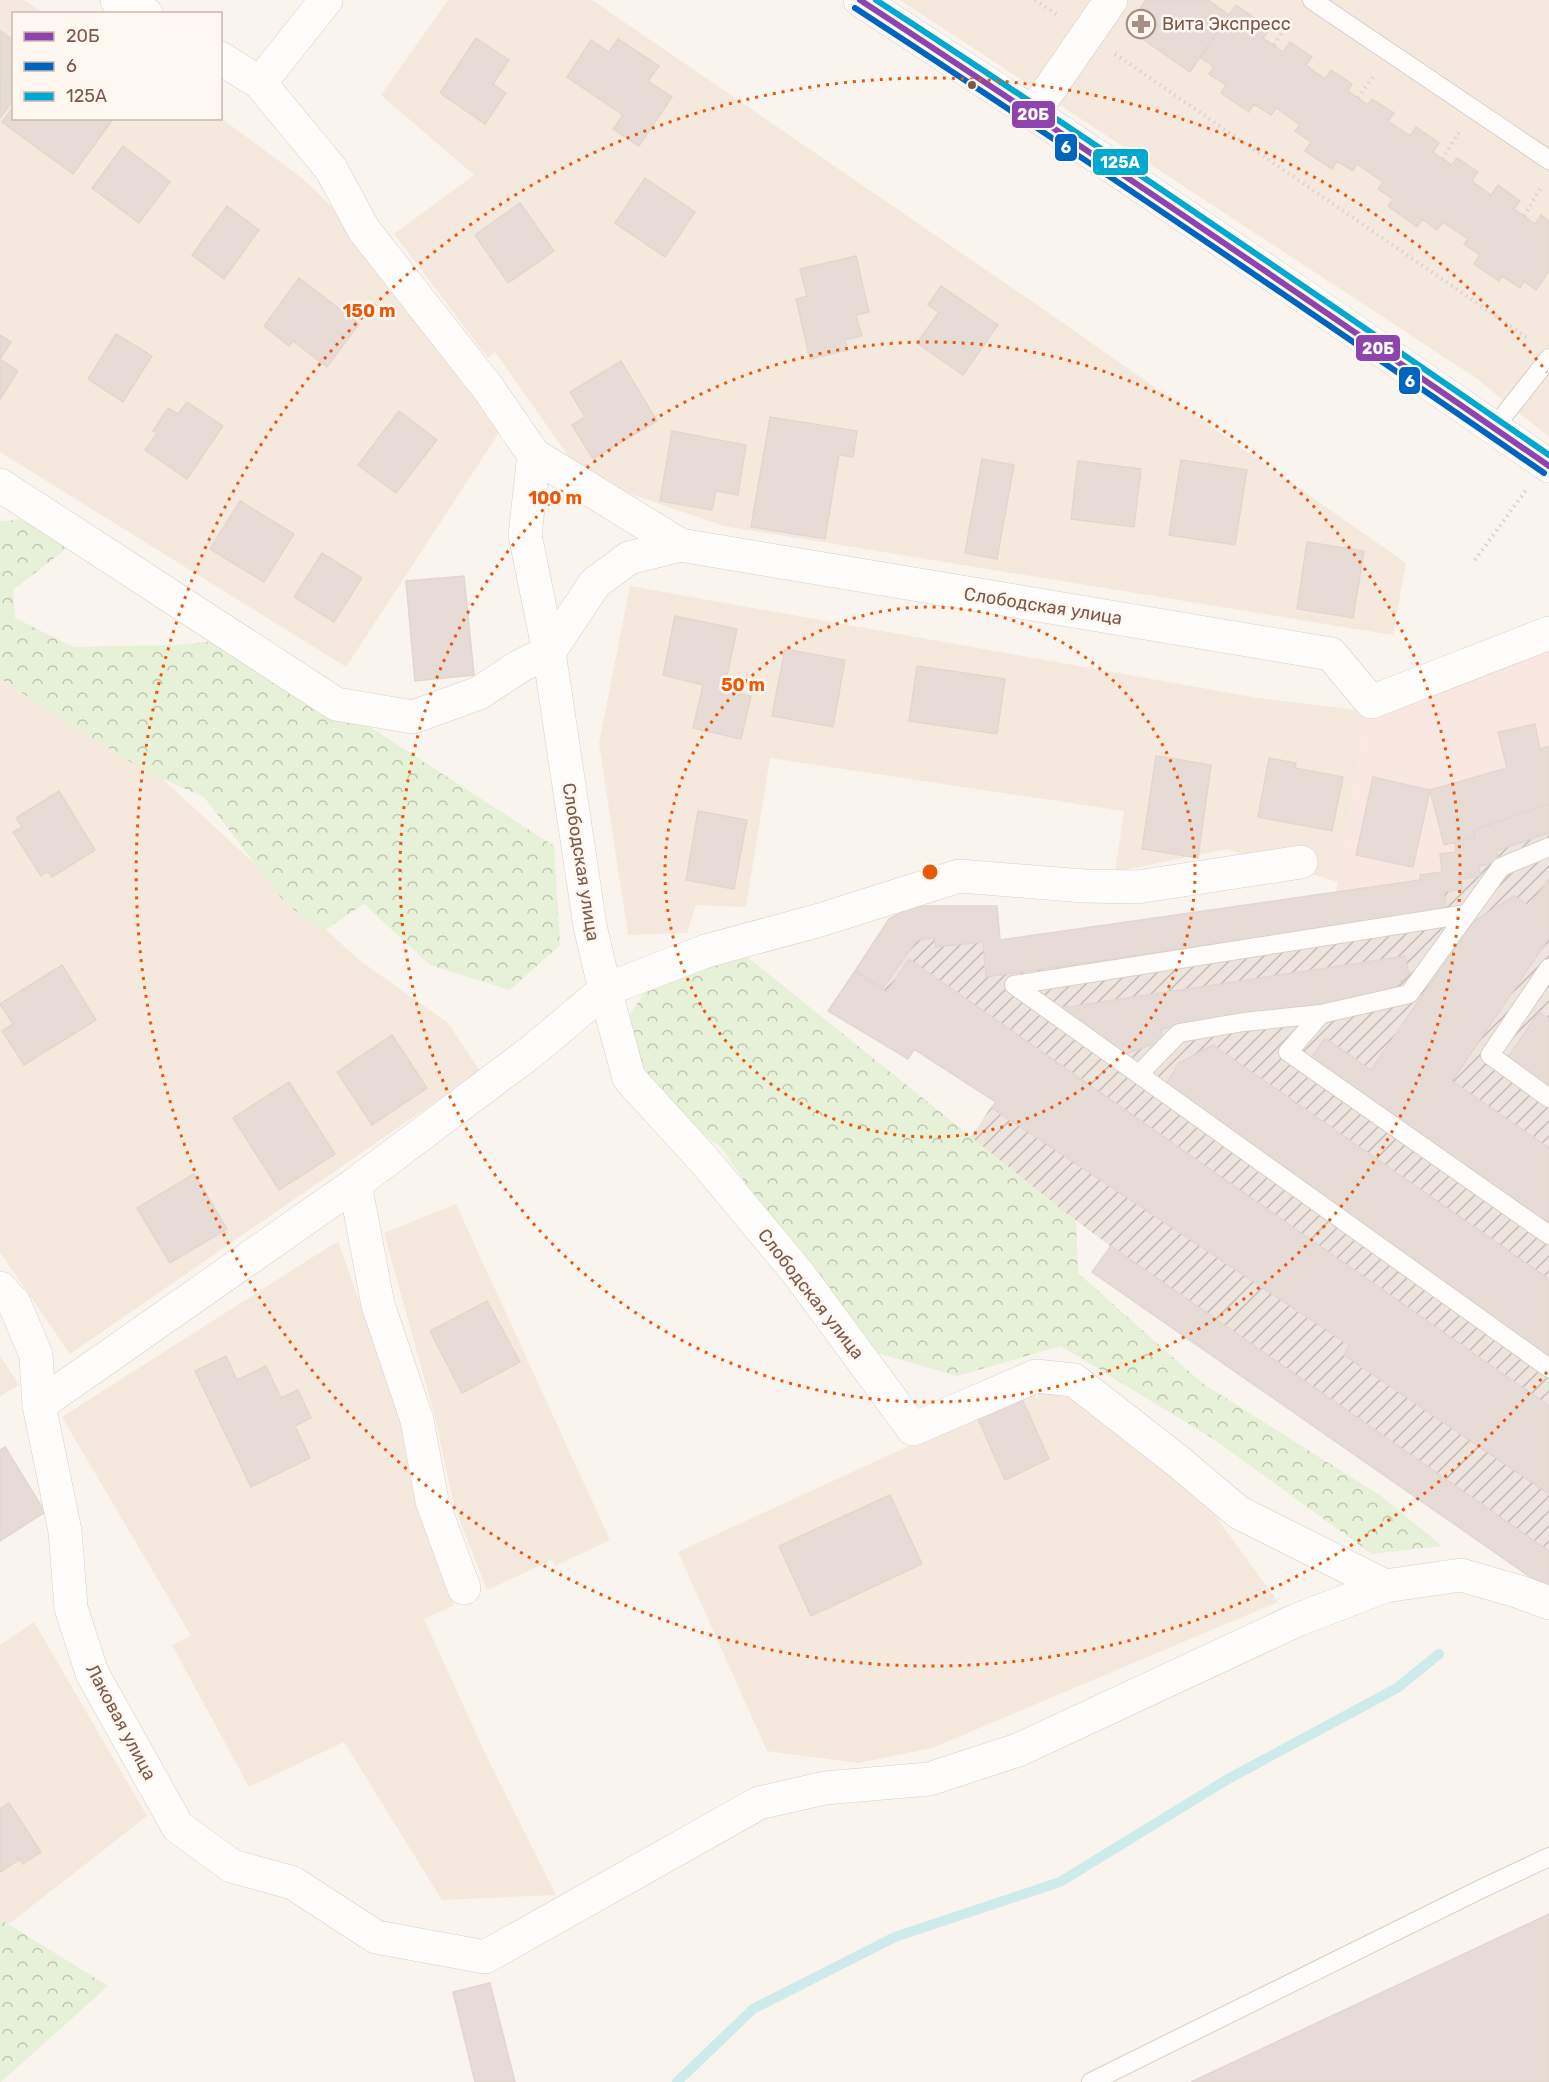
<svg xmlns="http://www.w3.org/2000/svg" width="1549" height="2082" viewBox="0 0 1549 2082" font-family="Rubik,sans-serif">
  <defs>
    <pattern id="industrial-furrows" width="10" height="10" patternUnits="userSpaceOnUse" patternTransform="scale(1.5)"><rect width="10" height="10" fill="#ede4de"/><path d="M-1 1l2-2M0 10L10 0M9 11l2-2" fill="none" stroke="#c5bcb6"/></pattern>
    <pattern id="forest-crowns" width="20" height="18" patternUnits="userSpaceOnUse" patternTransform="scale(1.5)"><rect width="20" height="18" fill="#e7f1d7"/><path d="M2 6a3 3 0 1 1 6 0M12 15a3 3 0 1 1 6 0" fill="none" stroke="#c0c6b0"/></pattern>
  </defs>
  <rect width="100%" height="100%" fill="#f9f4ee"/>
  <path fill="#f5e9de" d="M0,0H24L44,13L14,14V118H221L302,178L335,210L502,428L346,667L0,452Z
    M448,0H592L1043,309L1406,563L1393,635L724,526L584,478L495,352L488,358L394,234L474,175L381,95Z
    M900,0H1549V437L1476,378Z
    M630,586L1258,698L1366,711L1338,882L1227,849L1115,872L1124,811L770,758L746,907L696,905L687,933L628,935L599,743Z
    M0,660L92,714L359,960L448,1023L480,1071L70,1354L0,1252Z
    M456,1204L610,1540L555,1566L552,1560L487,1590L454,1506L435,1417L384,1233Z
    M338,1241L405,1431L412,1479L454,1605L424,1619L484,1751L556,1895L442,1900L344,1742L249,1787L172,1645L191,1636L62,1417Z
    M0,1356L19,1385L0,1396Z
    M1070,1388L1209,1507L1278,1602L932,1748L858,1763L767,1751L678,1552L1033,1389Z
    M34,1622L147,1816L0,1931V1645Z"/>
  <path fill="#f9e8e1" d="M1549,639V804L1456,852L1442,872L1421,875L1420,880L1336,893L1366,711Z"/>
  <path fill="url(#industrial-furrows)" d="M1549,804V1590L1092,1272L1110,1246L969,1140L995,1101L915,1049L908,1059L828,1011L889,919L913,906H997L1000,940L1420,880V875L1442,872L1456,852L1455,842L1475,837Z"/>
  <path fill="url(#forest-crowns)" d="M21,519L67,548L13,590L15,618L73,647L176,645L234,639L554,846L560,945L510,990L430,965L364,904L323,931L285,903L204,797L147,772L53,714L0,678V522Z
    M746,956L1076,1221L1078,1273L1202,1383L1381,1496L1442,1546L1372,1554L1212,1438L1061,1346L957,1376L870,1351L764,1210L721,1147L637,1087L629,1017L649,984Z
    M0,1919L108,1986L1,2082H0Z"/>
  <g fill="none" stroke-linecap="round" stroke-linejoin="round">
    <path stroke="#cdebeb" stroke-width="10" d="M677,2082L753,2009L895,1937L1060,1882L1228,1779L1397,1688L1439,1654"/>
  </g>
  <path fill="#e6dcd5" stroke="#e3d6cf" stroke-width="1.5" d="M1146,0H1208L1229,15L1190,72L1127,28Z
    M1236,5L1270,29L1263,38L1283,52L1290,42L1312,57L1306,65L1325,79L1331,70L1352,84L1348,91L1368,105L1372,99L1394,113L1388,121L1410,136L1416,127L1439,143L1433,152L1442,159L1452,165L1457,158L1478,172L1472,181L1491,195L1498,185L1520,201L1514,209L1524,216L1535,224L1541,215L1549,221V271L1536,290L1524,281L1520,288L1502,276L1499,281L1474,264L1480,255L1464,244L1468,239L1443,222L1437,230L1422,219L1417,227L1388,206L1393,199L1378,189L1383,182L1357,164L1353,171L1337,161L1332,169L1305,151L1311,142L1295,131L1300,125L1276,108L1271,115L1254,104L1249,112L1221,93L1226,85L1209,74L1214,67L1200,57Z
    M1,31L14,41V99L0,118Z
    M476,38L509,60L493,84L506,93L485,124L440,93Z
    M618,39L659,66L648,81L672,97L639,146L613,129L623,115L567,77L591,40L609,52Z
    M14,106V118H107L111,122L73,174L2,122Z
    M123,146L170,182L139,223L92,188Z
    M645,178L695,212L665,257L615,223Z
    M520,203L554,251L508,283L475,235Z
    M227,206L259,230L224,279L192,255Z
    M856,256L869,312L856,315L862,336L845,340L848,350L810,359L796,299L807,296L800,269Z
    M299,278L359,324L327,367L293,341L289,346L264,326Z
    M941,286L998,325L963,375L917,343L939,312L928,305Z
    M116,334L152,356L123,402L88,379Z
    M0,335L11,342L0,359L18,371L0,399Z
    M621,361L657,421L593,459L572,425L585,417L570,392Z
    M187,402L223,426L187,479L145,450L157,433L153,431L168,408L178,414Z
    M399,411L437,440L396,493L358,465Z
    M770,417L857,431L853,457L839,455L825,539L751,527Z
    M672,431L746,445L738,495L716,491L712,510L660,501Z
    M982,459L1014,465L997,559L965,553Z
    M1181,460L1247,470L1235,545L1169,535Z
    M1078,461L1141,469L1134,527L1071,519Z
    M240,501L294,534L264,582L210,549Z
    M1307,542L1364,551L1353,618L1297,609Z
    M322,553L362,578L334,622L294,597Z
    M464,576L474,675L415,681L406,581Z
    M675,616L737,629L724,690L751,696L741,739L693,728L703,685L663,675Z
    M785,649L845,660L833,727L772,716Z
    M917,666L1005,679L997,734L909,721Z
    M1535,724L1540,749L1549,746V804L1474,830L1475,837L1444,845L1430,790L1507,768L1498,732Z
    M1156,756L1211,765L1198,858L1142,849Z
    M1269,758L1296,763L1295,768L1343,777L1332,831L1258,817Z
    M1373,777L1430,790L1413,867L1356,855Z
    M59,791L95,850L52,877L48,871L41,876L13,832L22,827L16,818Z
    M1549,804V833L1496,851L1499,862L1479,866L1480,876L1462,879V889L1444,892L1446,908L1415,913V916L986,977L983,942L935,947V938L917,940L882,989L855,971L889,919L913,906H997L1000,940L1420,880V875L1442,872L1440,854L1456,852L1455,842L1475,837L1474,830Z
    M698,811L747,820L734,889L686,880Z
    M1549,879V938L1452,1081L1549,1148V1232L1305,1067L1325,1038L1371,1070L1473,922L1514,896L1529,906Z
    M1405,956L1409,973L1396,987L1364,1000L1161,1029L1162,1041L1111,1059L1065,1031L1062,1008Z
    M909,959L1549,1406V1494L1344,1355L1349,1345L992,1108L996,1102L914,1049L908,1059L828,1011L855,971L887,992Z
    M62,965L96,1020L24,1065L2,1031L13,1024L0,1004Z
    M1539,1012L1549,1019V1098L1502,1066Z
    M392,1035L427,1088L372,1125L337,1072Z
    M1213,1045L1549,1279V1357L1163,1089L1179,1063Z
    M289,1082L335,1154L279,1190L233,1118Z
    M194,1174L227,1229L170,1263L137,1208Z
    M1111,1246L1549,1551V1590L1092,1272Z
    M487,1301L520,1362L462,1393L430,1331Z
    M226,1356L237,1380L266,1366L281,1398L298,1390L311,1418L295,1426L310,1458L251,1487L195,1371Z
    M1022,1399L1049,1459L1005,1480L978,1419Z
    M5,1447L45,1512L0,1541V1450Z
    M890,1495L922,1564L811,1616L779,1546Z
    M9,1803L41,1852L23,1864L20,1859L0,1872V1809Z
    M1549,1914V2082H1191Z
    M490,1983L515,2082H475L453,1992Z"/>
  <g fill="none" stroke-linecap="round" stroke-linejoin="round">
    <g stroke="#d8cfca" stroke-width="20">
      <path id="lane" d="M1312,0L1549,160
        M1494,428L1549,358
        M1467,914L1014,985L1549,1368
        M1549,968L1490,1055L1549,1098
        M1321,1014L1288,1052L1549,1235
        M1139,1074L1179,1033L1244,1022L1321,1014L1409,994L1501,867L1549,847
        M1091,2082L1481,1889L1549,1857"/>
    </g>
    <g stroke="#d8cfca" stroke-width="34">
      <path id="street" d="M117,0L146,14
        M220,58L260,83L326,0
        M260,83L331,169L364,230L488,388L534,455L680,545
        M1033,113L1111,0
        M534,455L525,535L549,652L590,926L605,990L629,1078L704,1160L798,1273L913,1429L1036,1376L1074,1380L1179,1462L1238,1512L1385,1586
        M0,485L336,704L413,717L479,693L520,666L549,652L595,583L629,558L680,545L1331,654L1371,702L1549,633
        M355,1184L378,1305L417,1420L432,1501L464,1588
        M0,1288L14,1303L36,1355L39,1405L65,1531L71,1608L92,1673L178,1827L232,1866L293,1883L376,1937L485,1957L759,1803L825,1788L929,1779L1018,1750L1297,1620L1385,1586L1461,1575L1520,1592L1549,1603
        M39,1405L355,1184L531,1052L605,990L706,951L820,920L959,876L1084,886L1137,887L1301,862"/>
    </g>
    <g stroke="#d9cfc9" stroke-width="34">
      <path id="secondary" d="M860,0L1033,113L1305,297L1549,466"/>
    </g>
    <path stroke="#dcd2ce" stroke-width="4" stroke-dasharray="1.5 4.5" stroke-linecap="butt" d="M1035,0L1059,16
      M1274,45L1291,18
      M1115,54L1529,339
      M1358,98L1375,74
      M1442,159L1459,132
      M1524,216L1542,186
      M1475,560L1526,490"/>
    <use href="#lane" stroke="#fefdfc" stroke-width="18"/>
    <use href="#street" stroke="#fefdfc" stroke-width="33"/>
    <use href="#secondary" stroke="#fefdfc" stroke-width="33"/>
    <g stroke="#fff8f1" stroke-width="10">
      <path id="bus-1" d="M860,0C1092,152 1321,308 1549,466"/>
    </g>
    <g stroke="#fff8f1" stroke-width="10">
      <path id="bus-2" d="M855,8C1087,159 1316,316 1544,473"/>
    </g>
    <g stroke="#fff8f1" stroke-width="10">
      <path id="bus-3" d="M876,0C1103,148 1326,301 1549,455"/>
    </g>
    <use href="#bus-1" stroke="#8e44ad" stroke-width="6"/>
    <use href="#bus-2" stroke="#0065bd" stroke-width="6"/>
    <use href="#bus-3" stroke="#00a9ce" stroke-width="6"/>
  </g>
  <g fill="none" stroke="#e8590c" stroke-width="3" stroke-dasharray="3 6">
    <circle cx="930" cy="872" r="265"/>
    <circle cx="930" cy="872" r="530"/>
    <path d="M1547 1372A794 794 0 1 1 1547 372"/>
  </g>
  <defs>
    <g id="pharmacy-ring" transform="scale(1.5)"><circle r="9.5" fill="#fff8f1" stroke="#a78f83" stroke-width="1.5"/><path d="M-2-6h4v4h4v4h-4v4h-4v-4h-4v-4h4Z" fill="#a78f83"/></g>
  </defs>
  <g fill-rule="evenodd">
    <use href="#pharmacy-ring" x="1141" y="24"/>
  </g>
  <circle fill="#7b5849" stroke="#fff8f1" stroke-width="2" cx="972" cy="85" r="5"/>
  <g text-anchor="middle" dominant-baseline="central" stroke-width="5" stroke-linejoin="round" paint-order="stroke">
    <g font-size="18" fill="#7b5849" stroke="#fff8f1" text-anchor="start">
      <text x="1162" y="24">Вита Экспресс</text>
    </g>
    <g font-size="18" fill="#7b5849" stroke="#fff8f1">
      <text transform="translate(1043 606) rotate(9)">Слободская улица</text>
      <text transform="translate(581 862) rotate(81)">Слободская улица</text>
      <text transform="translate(811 1294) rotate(52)">Слободская улица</text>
      <text transform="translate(121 1722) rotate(62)">Лаковая улица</text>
    </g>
  </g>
  <circle cx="930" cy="872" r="9" fill="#e8590c" stroke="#fff8f1" stroke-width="3"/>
  <g font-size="18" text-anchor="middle" font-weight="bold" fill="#e8590c" stroke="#fff8f1" stroke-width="5" stroke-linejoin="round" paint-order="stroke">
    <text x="369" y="317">150 m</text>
    <text x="555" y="504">100 m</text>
    <text x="743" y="691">50 m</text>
  </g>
  <g stroke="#fff8f1" stroke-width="2">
    <rect x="1011" y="100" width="45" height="29" rx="6" fill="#8e44ad"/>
    <rect x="1054" y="133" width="24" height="29" rx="6" fill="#0065bd"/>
    <rect x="1092" y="148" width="57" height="28" rx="6" fill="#00a9ce"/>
    <rect x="1355" y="334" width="46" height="28" rx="6" fill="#8e44ad"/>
    <rect x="1398" y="366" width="23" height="29" rx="6" fill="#0065bd"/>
  </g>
  <g font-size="16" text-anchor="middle" font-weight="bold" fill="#fff">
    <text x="1033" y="120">20Б</text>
    <text x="1066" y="153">6</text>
    <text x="1120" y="168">125А</text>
    <text x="1378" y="354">20Б</text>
    <text x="1410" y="387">6</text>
  </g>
  <rect x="12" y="12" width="210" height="108" fill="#fff8f1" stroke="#cab8ae" stroke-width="1.5"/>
  <rect x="24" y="32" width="30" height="9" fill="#8e44ad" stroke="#cab8ae" stroke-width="1.5"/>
  <text x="66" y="42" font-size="18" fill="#7b5849">20Б</text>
  <rect x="24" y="62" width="30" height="9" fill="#0065bd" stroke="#cab8ae" stroke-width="1.5"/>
  <text x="66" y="72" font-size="18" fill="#7b5849">6</text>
  <rect x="24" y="92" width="30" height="9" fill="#00a9ce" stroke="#cab8ae" stroke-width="1.5"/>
  <text x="66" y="102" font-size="18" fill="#7b5849">125А</text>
</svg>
